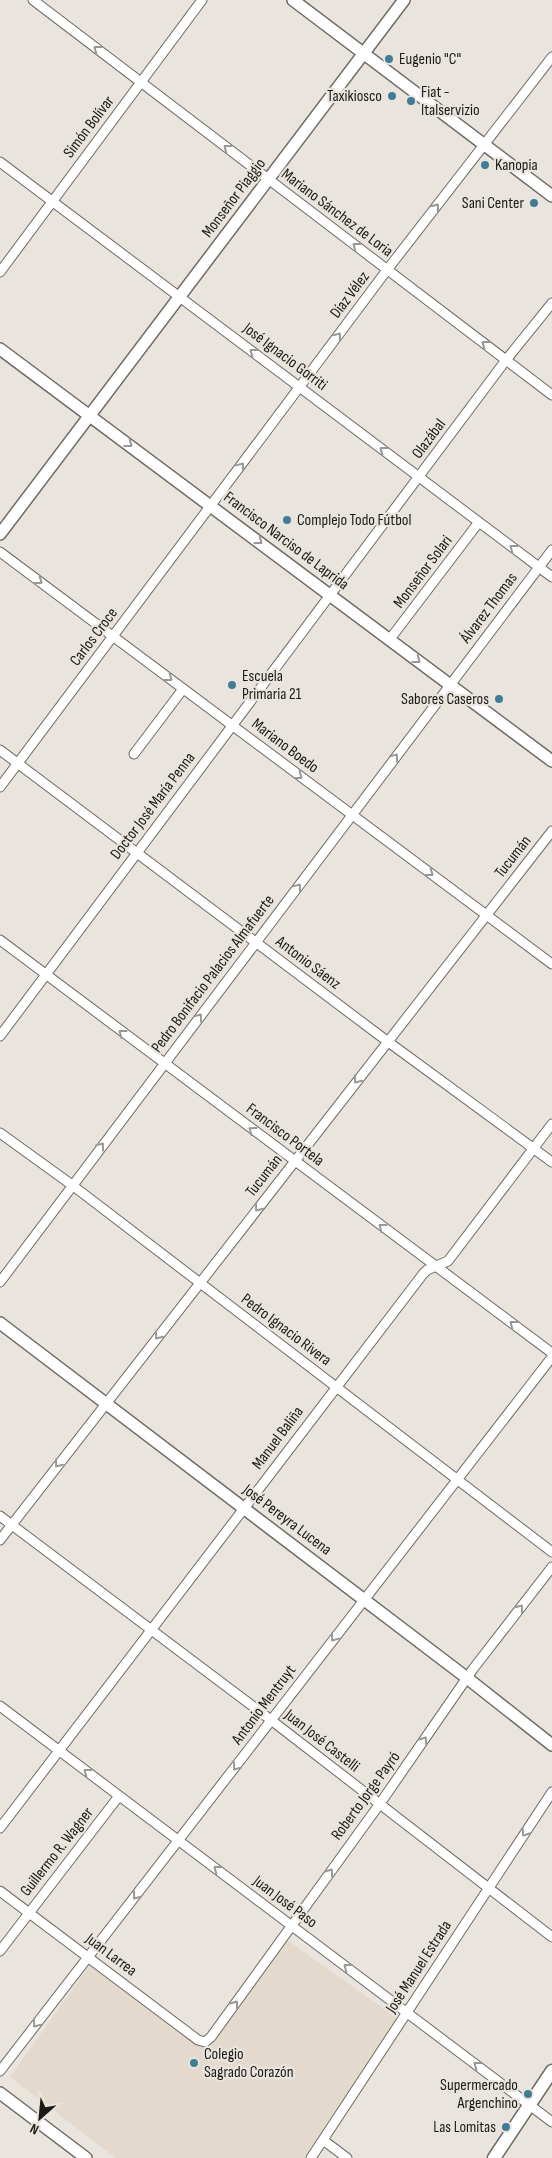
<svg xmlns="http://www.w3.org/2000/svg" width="552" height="2158" viewBox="0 0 552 2158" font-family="'Sofia Sans Condensed',sans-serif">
  <rect width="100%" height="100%" fill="#e9e5de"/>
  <path fill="#e3d9cd" d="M287,1940L397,2018L304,2158H116L10,2077L90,1965L207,2049Z"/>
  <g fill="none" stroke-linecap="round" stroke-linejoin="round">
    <g stroke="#6f6b65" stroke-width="11">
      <path id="minor" d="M33,0L552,395
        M0,162L552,577
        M0,272L202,0
        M0,552L552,964
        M390,639L479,522
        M0,750L387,1041L552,1162
        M134,754L183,689
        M0,787L387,270L552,57
        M0,940L552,1353
        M0,1036L506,360L552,303
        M0,1133L72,1185L552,1552
        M0,1282L552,550
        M0,1516L271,1720L552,1937
        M0,1540L552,831
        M0,1706L552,2122
        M0,1828L423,1274L427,1270L448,1261L552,1124
        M0,1891L198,2040L205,2042L211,2037L379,1805L473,1669L552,1567
        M0,1951L119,1796
        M0,2071L552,1357
        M323,2140L347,2158
        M311,2158L552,1792"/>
    </g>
    <g stroke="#6f6b65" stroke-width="14">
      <path id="tertiary" d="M293,0L552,196
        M0,349L552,761
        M0,534L404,0
        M0,1323L467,1678L552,1745
        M0,2093L86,2158"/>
    </g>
    <g stroke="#6f6b65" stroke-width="15">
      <path id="secondary" d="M494,2158L552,2071"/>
    </g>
    <use href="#minor" stroke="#fff" stroke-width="9"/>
    <use href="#tertiary" stroke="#fff" stroke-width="11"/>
    <use href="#secondary" stroke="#fff" stroke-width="12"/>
  </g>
  <defs><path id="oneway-chevron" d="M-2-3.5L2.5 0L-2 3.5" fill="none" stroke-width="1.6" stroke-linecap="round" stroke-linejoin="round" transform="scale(1.25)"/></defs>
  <g stroke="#989897">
    <use href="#oneway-chevron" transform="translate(97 49) rotate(-143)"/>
    <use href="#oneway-chevron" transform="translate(227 148) rotate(-143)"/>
    <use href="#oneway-chevron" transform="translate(436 207) rotate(-52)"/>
    <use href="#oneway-chevron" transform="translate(356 246) rotate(-143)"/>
    <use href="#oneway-chevron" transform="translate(338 336) rotate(-53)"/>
    <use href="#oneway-chevron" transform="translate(485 344) rotate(-143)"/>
    <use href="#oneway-chevron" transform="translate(253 352) rotate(-143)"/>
    <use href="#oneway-chevron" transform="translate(129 444) rotate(37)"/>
    <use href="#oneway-chevron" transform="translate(383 450) rotate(-143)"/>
    <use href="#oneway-chevron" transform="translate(241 466) rotate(-53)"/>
    <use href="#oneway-chevron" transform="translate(259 541) rotate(37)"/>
    <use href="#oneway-chevron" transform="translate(513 548) rotate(-143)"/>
    <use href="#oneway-chevron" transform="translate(39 581) rotate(37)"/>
    <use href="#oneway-chevron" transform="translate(417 660) rotate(37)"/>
    <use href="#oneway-chevron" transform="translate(169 678) rotate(37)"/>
    <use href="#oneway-chevron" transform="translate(395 757) rotate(-53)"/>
    <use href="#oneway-chevron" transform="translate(299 776) rotate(37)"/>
    <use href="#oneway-chevron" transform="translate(430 873) rotate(37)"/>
    <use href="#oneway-chevron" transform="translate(298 887) rotate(-53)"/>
    <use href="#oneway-chevron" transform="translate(199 1017) rotate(-53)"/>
    <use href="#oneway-chevron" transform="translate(122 1033) rotate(-143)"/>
    <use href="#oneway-chevron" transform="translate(357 1080) rotate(128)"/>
    <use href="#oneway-chevron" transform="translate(252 1130) rotate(-144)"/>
    <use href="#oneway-chevron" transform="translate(101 1146) rotate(-53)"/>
    <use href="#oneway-chevron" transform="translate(258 1208) rotate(128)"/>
    <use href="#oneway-chevron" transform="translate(382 1227) rotate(-143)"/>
    <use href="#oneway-chevron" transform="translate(513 1324) rotate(-143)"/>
    <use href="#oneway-chevron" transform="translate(158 1336) rotate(128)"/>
    <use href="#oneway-chevron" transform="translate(58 1464) rotate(128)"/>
    <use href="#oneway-chevron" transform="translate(520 1608) rotate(-52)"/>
    <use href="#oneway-chevron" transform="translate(334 1638) rotate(127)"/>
    <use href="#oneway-chevron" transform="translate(424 1740) rotate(-55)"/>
    <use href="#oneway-chevron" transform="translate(236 1767) rotate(127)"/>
    <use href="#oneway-chevron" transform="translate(87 1772) rotate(-143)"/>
    <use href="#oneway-chevron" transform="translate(525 1833) rotate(123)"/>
    <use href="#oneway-chevron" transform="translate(217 1869) rotate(-143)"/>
    <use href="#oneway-chevron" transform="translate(330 1872) rotate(-54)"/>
    <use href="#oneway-chevron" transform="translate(136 1896) rotate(128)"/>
    <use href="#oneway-chevron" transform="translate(347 1967) rotate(-143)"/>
    <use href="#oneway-chevron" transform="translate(235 2004) rotate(-54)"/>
    <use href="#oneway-chevron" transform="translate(36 2024) rotate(128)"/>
    <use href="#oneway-chevron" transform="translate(477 2065) rotate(-143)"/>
  </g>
  <g fill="#417c94" stroke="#e9e5de" stroke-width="2">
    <circle cx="389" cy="59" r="5"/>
    <circle cx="392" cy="96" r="5"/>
    <circle cx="411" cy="101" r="5"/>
    <circle cx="485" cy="165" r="5"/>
    <circle cx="534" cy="203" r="5"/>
    <circle cx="287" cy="520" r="5"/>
    <circle cx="232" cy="685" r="5"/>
    <circle cx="499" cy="699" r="5"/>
    <circle cx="194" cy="2063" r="5"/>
    <circle cx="528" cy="2094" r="5"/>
    <circle cx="506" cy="2127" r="5"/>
  </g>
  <g text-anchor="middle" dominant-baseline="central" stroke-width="4.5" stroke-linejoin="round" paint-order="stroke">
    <g font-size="16" fill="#1b1a17" stroke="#e9e5de" text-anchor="start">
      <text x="399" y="59">Eugenio "C"</text>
      <text x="421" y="92">Fiat -<tspan x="421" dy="18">Italservizio</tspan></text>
      <text x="382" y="96" text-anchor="end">Taxikiosco</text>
      <text x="495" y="165">Kanopia</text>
      <text x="524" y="203" text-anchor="end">Sani Center</text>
      <text x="297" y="520">Complejo Todo Fútbol</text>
      <text x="242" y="676">Escuela<tspan x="242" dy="18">Primaria 21</tspan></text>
      <text x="489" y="699" text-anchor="end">Sabores Caseros</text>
      <text x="204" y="2054">Colegio<tspan x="204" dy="18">Sagrado Corazón</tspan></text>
      <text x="518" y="2085" text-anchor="end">Supermercado<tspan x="518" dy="18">Argenchino</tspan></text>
      <text x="496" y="2127" text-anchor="end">Las Lomitas</text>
    </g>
    <g font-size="16" fill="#1b1a17" stroke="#e9e5de">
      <text transform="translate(89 127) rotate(-53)">Simón Bolívar</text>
      <text transform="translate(234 198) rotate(-53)">Monseñor Piaggio</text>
      <text transform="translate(337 213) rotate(37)">Mariano Sánchez de Loria</text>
      <text transform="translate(350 295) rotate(-53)">Díaz Vélez</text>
      <text transform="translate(285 357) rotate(37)">José Ignacio Gorriti</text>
      <text transform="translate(429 439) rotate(-53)">Olazábal</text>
      <text transform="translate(286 541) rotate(37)">Francisco Narciso de Laprida</text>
      <text transform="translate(423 572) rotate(-53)">Monseñor Solari</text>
      <text transform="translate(489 608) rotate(-53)">Álvarez Thomas</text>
      <text transform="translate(94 637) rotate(-53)">Carlos Croce</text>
      <text transform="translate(285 746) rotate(37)">Mariano Boedo</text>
      <text transform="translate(153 806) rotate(-53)">Doctor José María Penna</text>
      <text transform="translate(513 857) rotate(-52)">Tucumán</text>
      <text transform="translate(308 963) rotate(37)">Antonio Sáenz</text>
      <text transform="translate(213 974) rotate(-53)">Pedro Bonifacio Palacios Almafuerte</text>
      <text transform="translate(285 1135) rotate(37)">Francisco Portela</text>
      <text transform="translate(264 1176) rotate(-52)">Tucumán</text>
      <text transform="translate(286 1330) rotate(37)">Pedro Ignacio Rivera</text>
      <text transform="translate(278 1438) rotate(-53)">Manuel Baliña</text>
      <text transform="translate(287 1520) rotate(37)">José Pereyra Lucena</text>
      <text transform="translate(264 1705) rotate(-53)">Antonio Mentruyt</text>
      <text transform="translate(322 1741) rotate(38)">Juan José Castelli</text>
      <text transform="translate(366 1796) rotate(-54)">Roberto Jorge Payró</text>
      <text transform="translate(57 1852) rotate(-52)">Guillermo R. Wagner</text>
      <text transform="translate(285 1902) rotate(37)">Juan José Paso</text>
      <text transform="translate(111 1955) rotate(37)">Juan Larrea</text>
      <text transform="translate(419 1967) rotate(-57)">José Manuel Estrada</text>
    </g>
  </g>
  <g transform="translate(40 2118) rotate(207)" stroke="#e9e5de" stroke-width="4" paint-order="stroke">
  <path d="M0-4L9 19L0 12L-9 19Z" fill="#1b1a17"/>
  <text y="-8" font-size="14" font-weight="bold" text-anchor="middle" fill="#1b1a17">N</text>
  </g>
</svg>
